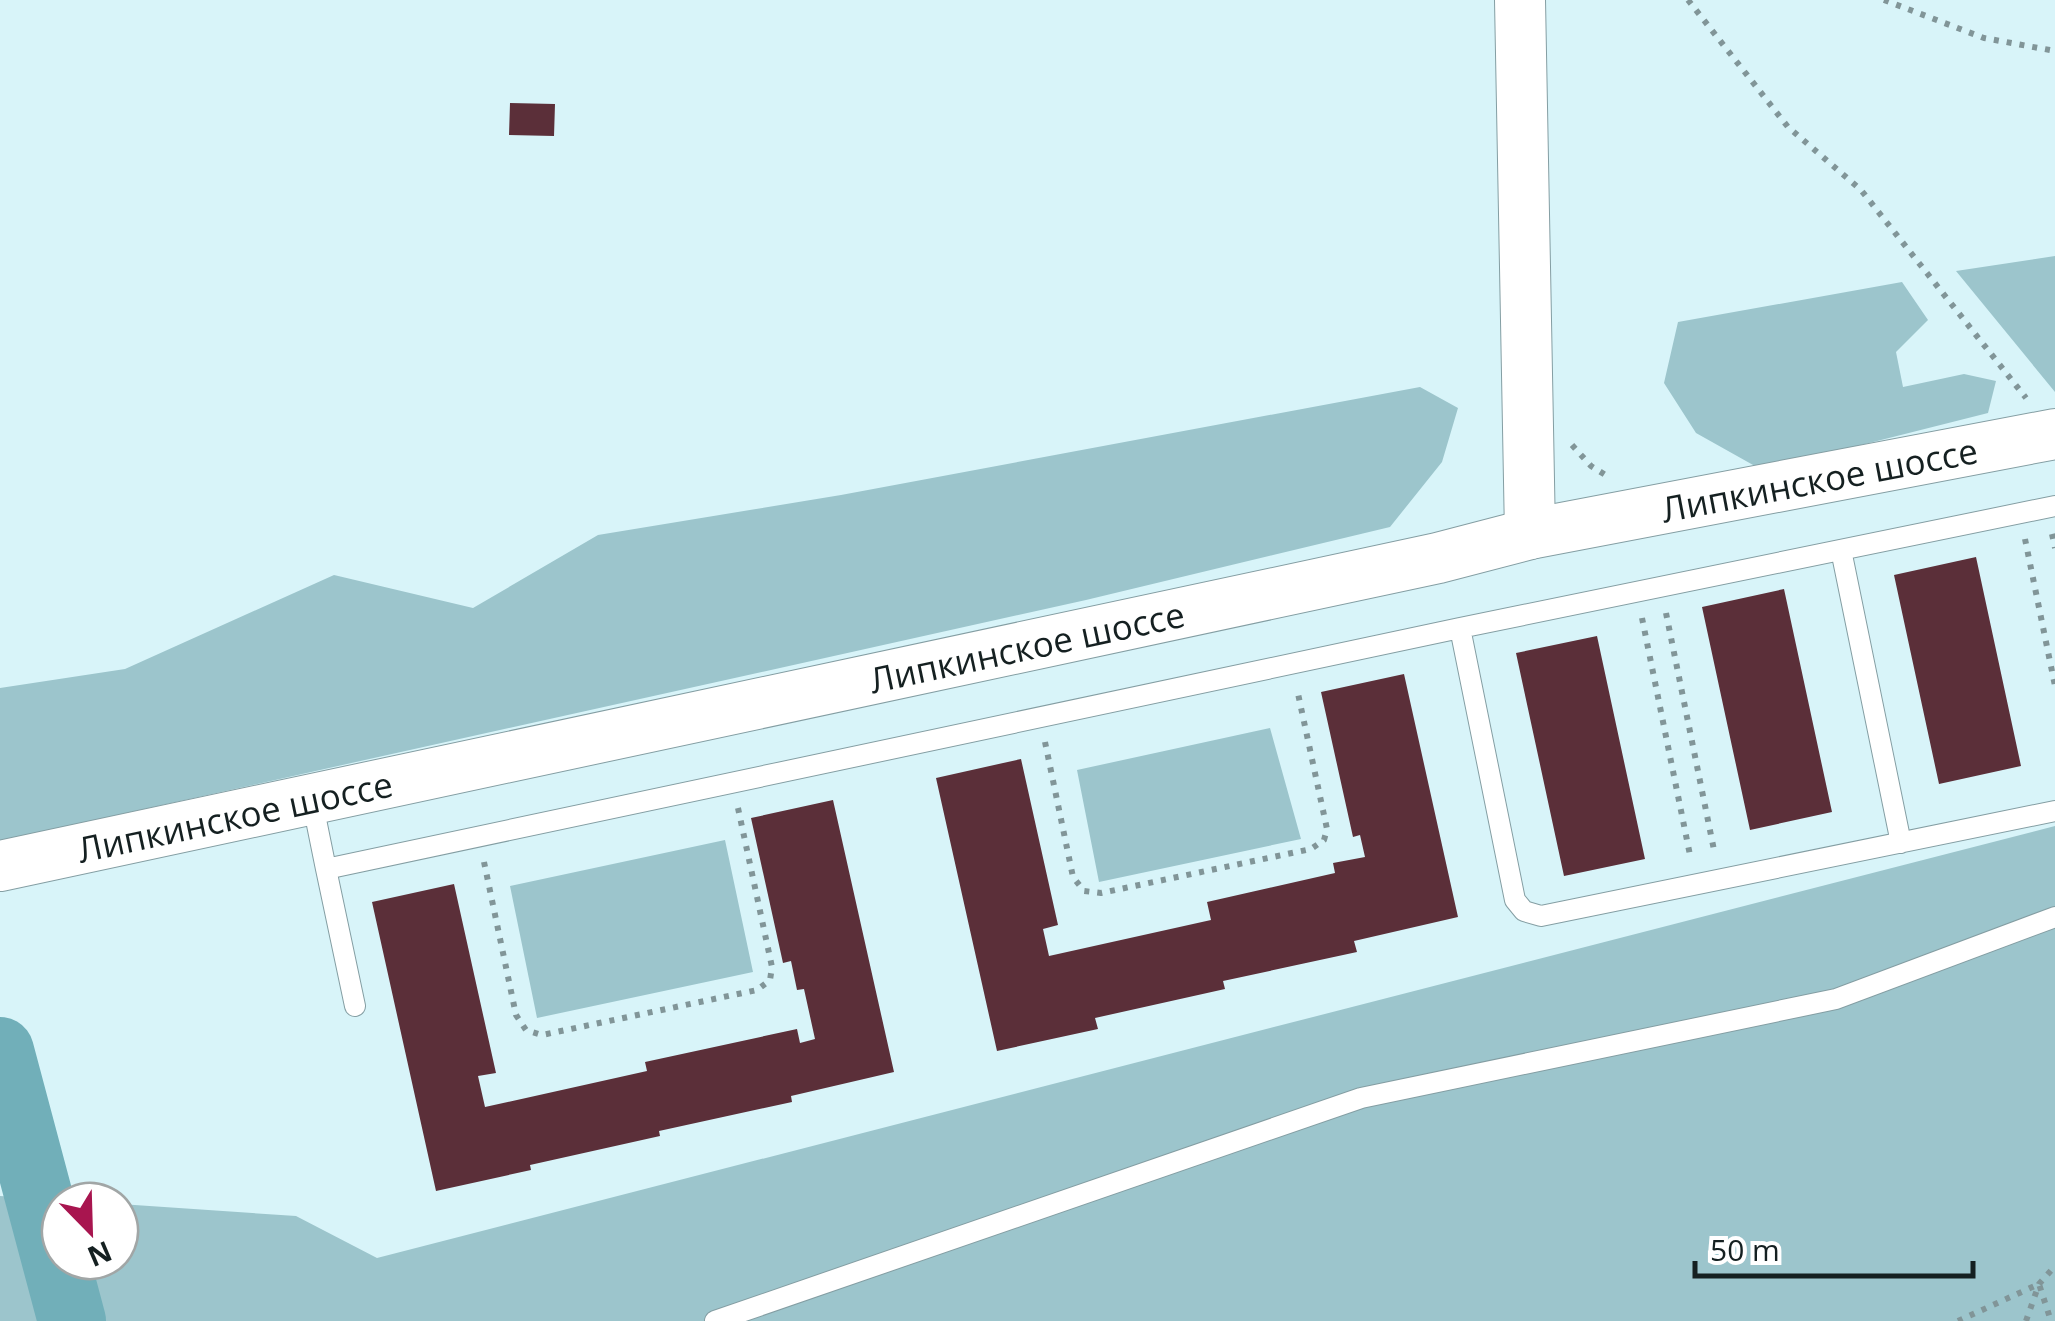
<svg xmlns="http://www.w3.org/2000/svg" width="2055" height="1321" viewBox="0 0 2055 1321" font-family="'Open Sans',sans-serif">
  <rect width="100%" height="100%" fill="#d8f4f9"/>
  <path fill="#9cc5cc" d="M2055,256V392L1956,271Z
    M1902,282L1928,320L1896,352L1903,387L1964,374L1996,381L1988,413L1762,470L1696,433L1664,383L1678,322Z
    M1420,387L1458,408L1442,462L1390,527L1086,600L0,841V688L125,669L334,575L473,608L598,535L841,495Z
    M1270,728L1301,839L1099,882L1077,770Z
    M2055,826V1321H0V1196L73,1201H60V1261H120V1204L296,1216L377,1258Z
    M725,840L753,972L537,1018L510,886Z"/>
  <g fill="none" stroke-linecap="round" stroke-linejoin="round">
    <path stroke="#71afb9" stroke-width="68" d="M0,1051L72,1321"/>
  </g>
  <path fill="#5b2f39" d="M510,103L555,104L554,136L509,135Z
    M1976,557L2021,766L1939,784L1894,575Z
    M1784,589L1832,812L1750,830L1702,607Z
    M1597,636L1645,859L1564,876L1516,653Z
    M1404,674L1458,917L1354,941L1357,952L1223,981L1225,989L1095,1018L1098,1029L997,1051L936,778L1021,759L1058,925L1043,929L1049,956L1211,920L1207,902L1335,873L1333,863L1365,857L1360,835L1353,837L1321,692Z
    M833,800L894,1072L791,1096L792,1102L659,1131L660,1136L530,1165L531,1170L436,1191L372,902L454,884L496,1073L478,1076L485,1107L647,1071L645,1062L797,1029L800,1043L815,1039L804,989L797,990L791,961L783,963L751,818Z"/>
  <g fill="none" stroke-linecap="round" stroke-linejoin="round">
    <g stroke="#849ea3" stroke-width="22">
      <path id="service" d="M2055,506L1460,628L1515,900L1524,911L1541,916L2055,811
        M1841,550L1901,843
        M312,800L326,869
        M355,1006L326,869L1460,628
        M715,1321L1361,1098L1836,999L2055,917"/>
    </g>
    <g stroke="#849ea3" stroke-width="52">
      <g id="tertiary">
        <path d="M1520,0L1530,534"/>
        <path id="s1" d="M0,866L1438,558L1530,534L2055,434"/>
      </g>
    </g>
    <path stroke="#819598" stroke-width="6" stroke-dasharray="5 8" stroke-linecap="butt" d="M1688,0L1788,127L1861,190L2026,398
      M1884,0L1984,38L2055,51
      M1572,445L1591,466L1607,476
      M2052,534L2055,548
      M2025,539L2055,686
      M1666,613L1715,855
      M1642,618L1691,860
      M1045,742L1073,877L1084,891L1101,893L1311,849L1324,840L1327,829L1297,689
      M484,862L516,1015L526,1030L542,1035L757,990L770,980L772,967L738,808
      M1958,1321L2039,1284L2051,1321
      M2026,1321L2039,1284L2055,1266"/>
    <use href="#service" stroke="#fff" stroke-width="20"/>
    <use href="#tertiary" stroke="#fff" stroke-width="50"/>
  </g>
  <g text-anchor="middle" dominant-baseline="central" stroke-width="10" stroke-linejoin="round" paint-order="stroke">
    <g font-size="35" fill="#152021" stroke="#fff">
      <text stroke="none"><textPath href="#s1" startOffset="1860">Липкинское шоссе</textPath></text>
      <text stroke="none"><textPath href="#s1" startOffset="1050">Липкинское шоссе</textPath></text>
      <text stroke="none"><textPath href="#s1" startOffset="240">Липкинское шоссе</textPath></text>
    </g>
  </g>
  <g transform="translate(90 1231) rotate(157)"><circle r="48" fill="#ffffff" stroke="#a1a6a6" stroke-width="2.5"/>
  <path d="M0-8L18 38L0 25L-18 38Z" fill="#a8154f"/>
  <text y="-15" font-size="28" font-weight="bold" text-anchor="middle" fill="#152021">N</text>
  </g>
  <path d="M1695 1261v15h278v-15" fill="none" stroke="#152021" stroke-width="5"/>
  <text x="1710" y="1261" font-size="30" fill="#152021" stroke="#ffffff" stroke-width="8" paint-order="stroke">50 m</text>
</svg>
